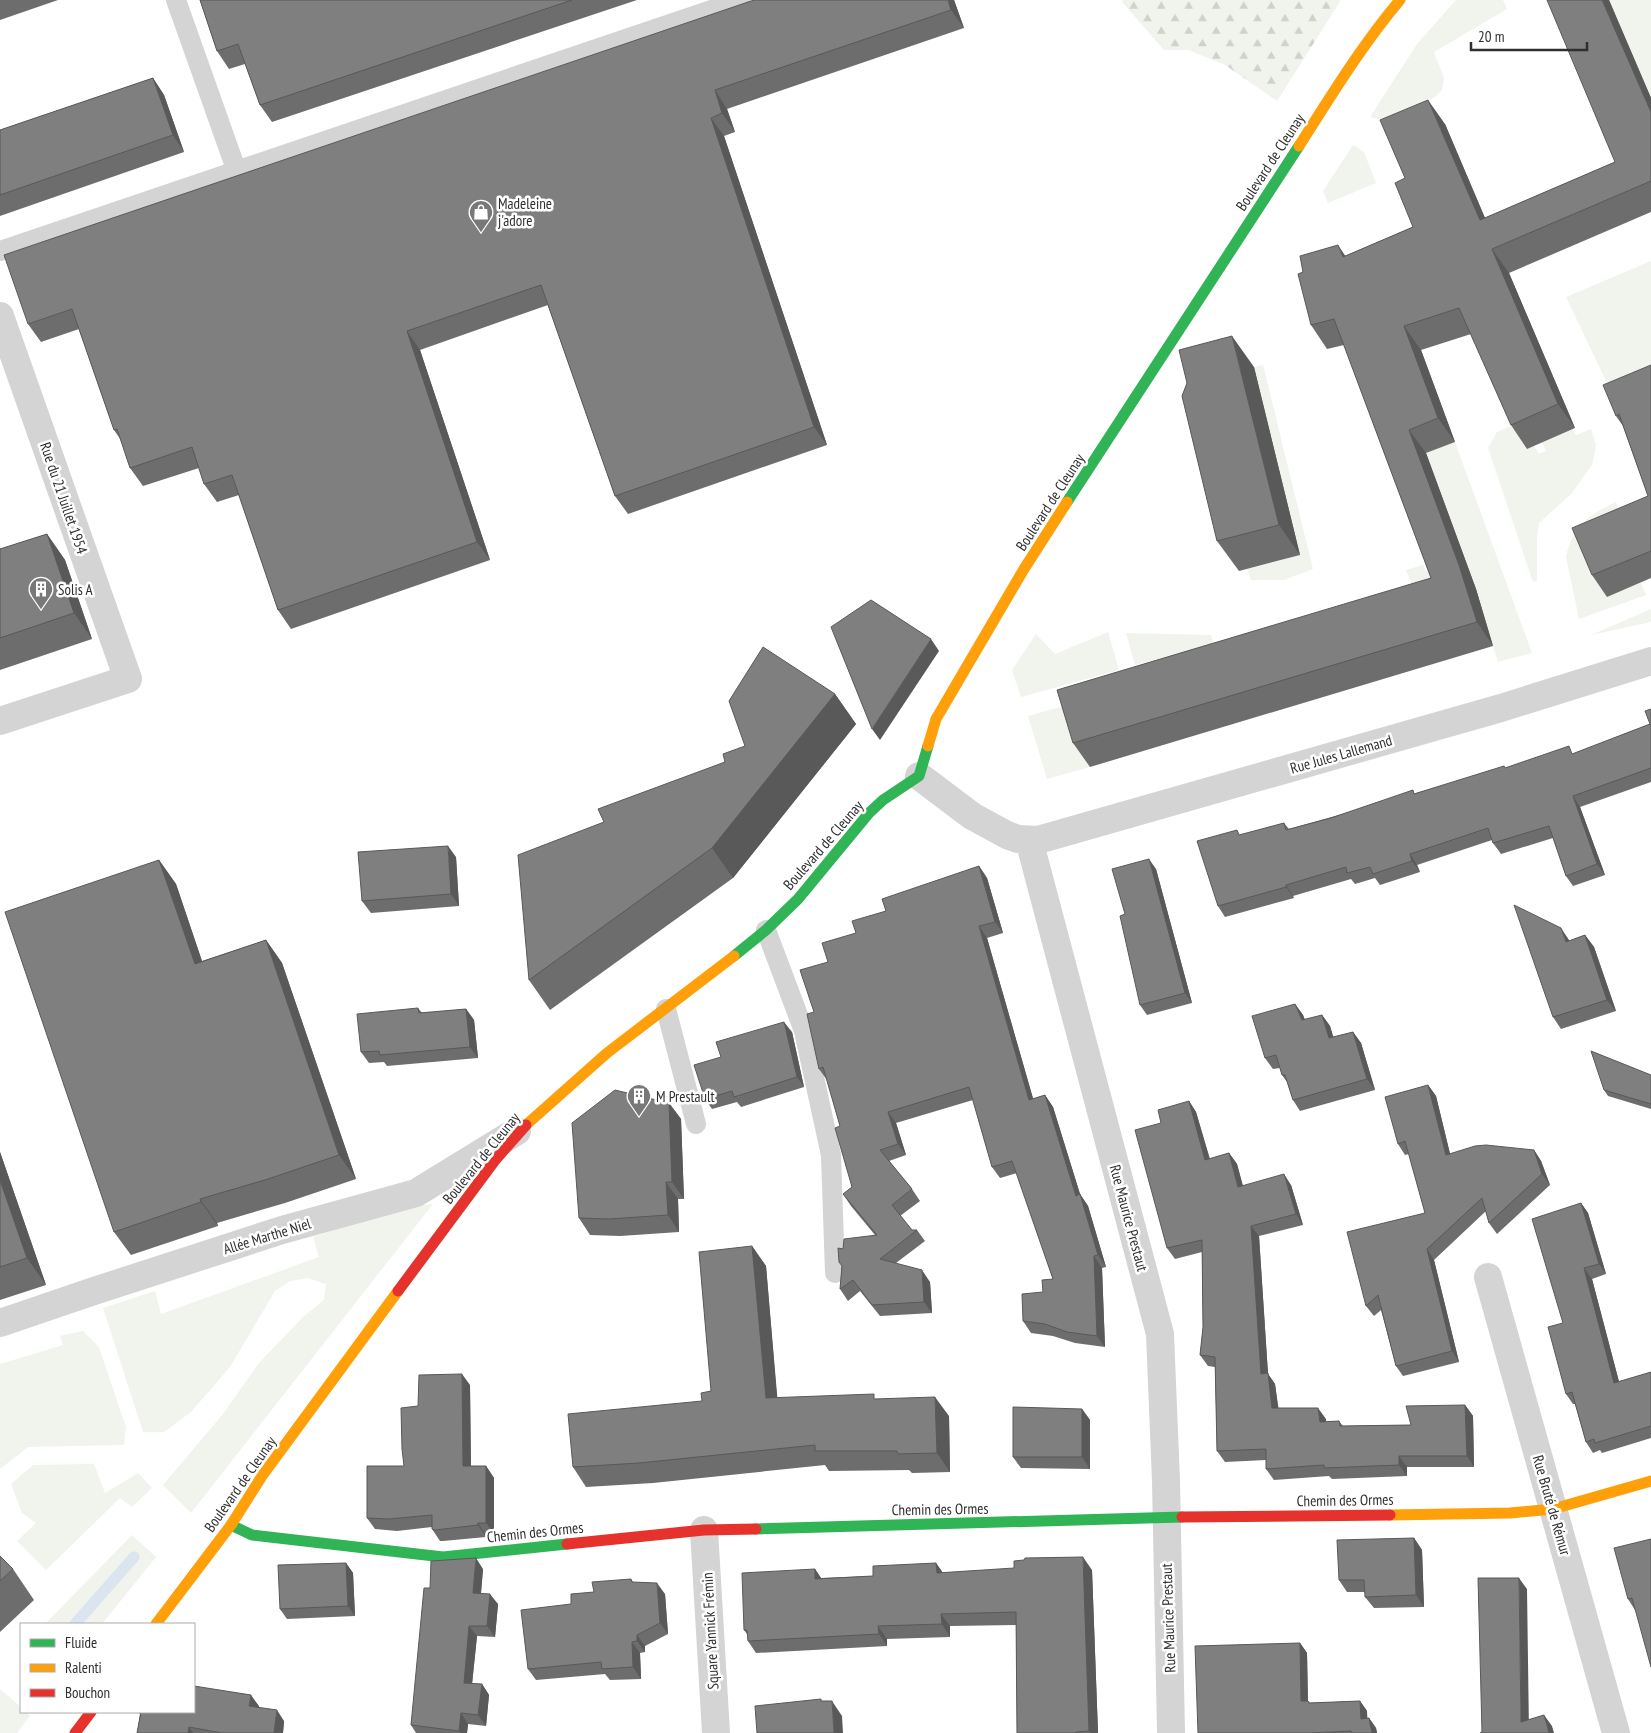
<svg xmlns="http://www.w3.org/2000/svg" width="1651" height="1733" viewBox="0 0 1651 1733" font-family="'PT Sans Narrow',sans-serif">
  <defs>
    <pattern id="forest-firs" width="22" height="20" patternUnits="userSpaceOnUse" patternTransform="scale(1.25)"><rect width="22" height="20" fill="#f0f4ec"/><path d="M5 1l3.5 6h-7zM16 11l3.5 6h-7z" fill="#ced2cb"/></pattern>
  </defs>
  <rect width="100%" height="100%" fill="#fff"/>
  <path fill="#f0f4ec" d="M1456,0H1503L1507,9L1434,52L1444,78L1442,90L1435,97L1382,120L1370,117L1417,44Z
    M1609,0H1651V98Z
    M1353,145L1364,152L1376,183L1328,203L1323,191Z
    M1651,261V393L1618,406L1566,297Z
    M1263,365L1313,569L1284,580H1251L1247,569L1300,555L1254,367Z
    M1516,424L1534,446L1539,454L1546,451L1542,442L1572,429L1576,435L1591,429L1596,445L1592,465L1571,494L1539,523L1537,539V581L1533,582L1488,448L1497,432Z
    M1455,442L1532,653L1498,662L1493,646L1418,600L1406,570L1423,565L1426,571L1464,557L1426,453Z
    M1616,502L1628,532L1607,596L1641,583L1646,595L1579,619L1566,557C1573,526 1588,515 1616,502Z
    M1651,609V622L1591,635Z
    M1108,632L1119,670L1021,697L1012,670L1036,634L1055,654Z
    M1126,633L1211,635L1214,644L1135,665Z
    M1123,689L1074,714L1090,767L1047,779L1028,716Z
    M433,1204L191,1513L163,1485L223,1414L259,1363L304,1316L324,1300L326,1284L308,1278L290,1281L275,1291L230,1367L191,1412L164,1432H143L103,1308L155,1291L161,1314L319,1257L313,1237L395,1209Z
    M83,1331L99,1347L126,1427L124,1445L28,1447L0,1469V1364L63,1345L60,1336Z
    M94,1464L105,1493L138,1473L152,1488L132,1507L120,1498L46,1570L17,1541L36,1523L22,1513L11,1484L33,1465Z
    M132,1535L156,1557L102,1624H45Z
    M0,1689L21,1707V1712H26L30,1716L17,1733H0Z"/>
  <path fill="url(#forest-firs)" d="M1124,0H1341L1277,101L1225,65L1188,50H1164L1122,2Z"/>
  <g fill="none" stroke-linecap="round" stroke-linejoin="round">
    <path stroke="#dae5f0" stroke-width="11" d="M75,1624L134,1557"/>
    <path stroke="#d4d4d4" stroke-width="20" d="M176,0L237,172
      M0,251L741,0
      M766,930L804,1031L831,1155L835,1273
      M666,1009L696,1124"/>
    <path stroke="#d4d4d4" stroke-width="28" d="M0,316L128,679L0,721
      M919,776L972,816L1007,835L1018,839L1038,840L1501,708L1651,661
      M1029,840L1160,1334L1166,1481L1171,1733
      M1488,1277L1616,1733
      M0,1323L94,1291L282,1230L416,1193L517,1131
      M704,1530L716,1733"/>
    <path stroke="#30b455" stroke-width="11" d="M1067,502L1299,146
      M734,956L766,930L798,899L869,813L883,800L919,776L928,746
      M231,1525L252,1535L443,1557L567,1544
      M756,1529L1182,1517"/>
    <path stroke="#ff9f0a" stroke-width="11" d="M1299,146C1331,96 1362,45 1400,0
      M928,746L936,719L1024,569L1067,502
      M526,1125L607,1053L734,956
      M1390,1515L1510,1513L1553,1509L1651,1481
      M156,1624L231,1525L262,1476L398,1291"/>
    <path stroke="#e5322d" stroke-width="11" d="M398,1291L496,1159L526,1125
      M1182,1517L1390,1515
      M567,1544L704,1530L756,1529
      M75,1733L91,1712"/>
  </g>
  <path fill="#6d6d6d" d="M0,0H58L0,20Z
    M200,0H637L272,122L260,105L245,64L229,69L217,51Z
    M954,0L964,28L727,109L735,132L724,136L827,445L628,514L615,496L548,305L420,350L490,560L291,629L278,610L239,495L217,502L204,484L199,468L143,486L130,468L121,440L114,430L79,329L41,342L28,324Z
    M1609,0L1651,98V212L1509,273L1575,428L1527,449L1511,425L1471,334L1421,350L1455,442L1426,453L1476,589L1493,646L1090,767L1073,743L1431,578L1344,345L1327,349L1311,325L1345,256L1413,227L1405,178L1445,124L1485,218L1615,162Z
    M153,78L164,95L184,152L0,216V130Z
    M1651,365V578L1607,597L1592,575L1648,496L1623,426L1616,416Z
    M1254,367L1300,555L1239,571L1217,541L1187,383Z
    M47,534L65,560L92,639L0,670V549Z
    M835,694L856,724L733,878L550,1010L529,980L604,822L725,762L745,746Z
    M1651,709V782L1580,807L1605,875L1573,886L1566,876L1553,838L1501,854L1493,843L1492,840L1417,865L1420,872L1380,885L1375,878L1355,884L1351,879L1293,896L1294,898L1225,917L1218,906L1241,835L1284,823L1289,829L1505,768L1574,754L1650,724Z
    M456,857L459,906L371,913L362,901Z
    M159,860L176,884L202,961L266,940L282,963L356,1179L285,1203L217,1223L218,1226L131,1255L114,1232Z
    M979,866L987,878L1003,933L987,938L1033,1099L1045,1095L1053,1107L1080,1194L1088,1206L1106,1267L1102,1268L1105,1347L1075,1343L1053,1336L1031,1333L1023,1321L1043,1292L1053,1279L1017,1173L1000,1178L992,1167L973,1100L896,1123L906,1155L889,1161L912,1189L920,1201L900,1216L912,1230H917L925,1241L896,1263L930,1282L932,1313L880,1316L860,1291L848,1301L840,1289L843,1249L875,1235L851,1206L843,1194L852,1187L840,1126L827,1080L819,1069L814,1012L828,962L856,933L886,911Z
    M1156,869L1192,1003L1147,1015L1140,1005L1125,914Z
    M1585,935L1594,947L1616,1011L1561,1029L1553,1017L1569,941Z
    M1295,1004L1303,1015L1305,1020L1322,1015L1330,1026L1333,1037L1353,1032L1361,1043L1375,1090L1300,1111L1293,1100L1287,1082L1282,1075L1280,1068L1273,1069L1265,1058Z
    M418,1008L422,1013L466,1009L474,1020L478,1058L387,1066L384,1062L369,1063L361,1052Z
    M792,1032L804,1087L741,1107L737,1102L712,1109L705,1099L721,1057Z
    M1651,1075V1109L1608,1096L1604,1090Z
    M1428,1085L1436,1096L1450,1154L1534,1150L1541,1161L1550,1185L1497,1234L1489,1223L1486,1211L1434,1260L1459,1362L1403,1376L1396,1366L1381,1310L1374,1316L1366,1306L1425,1213L1409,1154L1405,1155L1398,1144Z
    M1189,1101L1196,1112L1210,1159L1229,1153L1237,1164L1243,1186L1291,1185L1303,1225L1259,1236L1268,1374L1275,1384L1278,1408L1326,1419V1422L1339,1421L1343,1426L1411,1425L1465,1405L1473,1416L1474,1467H1407V1476L1332,1479L1329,1476L1274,1480L1266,1469V1460L1225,1462L1217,1451L1215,1367L1208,1366L1200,1355L1203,1327L1202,1252L1175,1259L1167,1248L1161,1123Z
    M669,1103L681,1119L684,1199H678L679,1232L620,1236L590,1235L579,1218Z
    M0,1152L46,1285L0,1300Z
    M1581,1203L1588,1213L1606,1274L1592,1279L1619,1382L1651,1372V1438L1602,1453L1600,1450L1593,1453L1586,1442L1575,1404H1573L1566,1394Z
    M752,1246L766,1266L777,1398L877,1399L949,1416L950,1472L912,1473L909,1470L829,1471L825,1465L653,1483L586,1487L573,1467L702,1401L711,1391Z
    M470,1385L471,1466H486L494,1478V1534L486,1535V1537L443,1541H440L432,1529V1527L397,1531L375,1529L367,1518L404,1466L418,1406Z
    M1082,1409L1090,1420V1469L1021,1468L1013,1457Z
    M1414,1538L1422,1550L1424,1607L1374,1608L1365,1597V1592H1347L1339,1580Z
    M1651,1539L1635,1610L1628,1599Z
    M0,1556L13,1569L34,1600L0,1632Z
    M346,1563L353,1573L355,1616L287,1619L280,1609Z
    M936,1563L943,1573L1092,1570L1098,1733H1017L1016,1625L950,1626V1637L887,1639V1646L756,1653L748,1641L747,1634L744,1630L815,1569L821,1578L873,1576Z
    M483,1569L481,1593L498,1604L495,1637L477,1636L472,1684H482L489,1695L486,1726L468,1724L467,1733H416L411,1725L430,1588Z
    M631,1579L633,1582L665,1594L668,1634L645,1646V1652L640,1653L641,1679L610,1680L605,1674L536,1680L528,1669L571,1604L594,1592Z
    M1300,1643L1307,1653L1308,1701L1310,1703L1360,1701L1367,1711V1718H1369L1376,1728L1377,1733H1198Z
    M259,1706V1707L284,1721L283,1733H137L140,1714L137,1712H194Z"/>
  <path fill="#595959" d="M948,0H954L964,28L951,10Z
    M1602,0H1609L1651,98V112Z
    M153,78L164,95L184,152L173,135Z
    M715,90L727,109L735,132L722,113Z
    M1428,100L1445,124L1496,244L1480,220Z
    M711,118L724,136L827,445L814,427Z
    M1338,245L1354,269L1343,257Z
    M1492,249L1509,273L1575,428L1558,404Z
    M1404,326L1421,350L1455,442L1438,418Z
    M407,331L420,350L490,560L477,542Z
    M1232,336L1254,367L1300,555L1279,525Z
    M1409,430L1426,453L1476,589L1493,646L1477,622Z
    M47,534L65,560L92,639L74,613Z
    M931,639L939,651L880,740L872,729Z
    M835,694L856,724L733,878L712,848Z
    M1573,796L1580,807L1605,875L1597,864Z
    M448,846L456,857L459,906L451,894Z
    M1410,854L1417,865L1420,872L1412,861Z
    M1149,859L1156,869L1192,1003L1185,993Z
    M159,860L176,884L211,988L195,964Z
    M979,866L987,878L1003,933L995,922Z
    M1286,885L1293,896L1294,898L1286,887Z
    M979,926L987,938L1037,1112L1029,1100Z
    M1561,928L1569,940L1574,954L1566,942Z
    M1585,935L1594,947L1616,1011L1607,1000Z
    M266,940L282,963L356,1179L339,1155Z
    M1295,1004L1303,1015L1309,1031L1302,1020Z
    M466,1009L474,1020L478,1058L470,1047Z
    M1322,1015L1330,1026L1337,1049L1329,1038Z
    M784,1022L792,1032L804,1087L797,1077Z
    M1353,1032L1361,1043L1375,1090L1367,1079Z
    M1428,1085L1436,1096L1453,1166L1446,1155Z
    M1045,1095L1053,1107L1084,1207L1076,1196Z
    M1189,1101L1196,1112L1213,1171L1205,1160Z
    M669,1103L681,1119L684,1199L672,1182Z
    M888,1112L896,1123L906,1155L898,1144Z
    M1534,1150L1541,1161L1550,1185L1542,1174Z
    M0,1152L46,1285L27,1258L0,1180Z
    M1229,1153L1237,1164L1246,1198L1238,1187Z
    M1284,1174L1291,1185L1303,1225L1296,1214Z
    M666,1182L678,1199L679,1232L668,1215Z
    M1080,1194L1088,1206L1106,1267L1098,1255Z
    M200,1199L217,1223L218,1226L201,1202Z
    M1581,1203L1588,1213L1606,1274L1599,1264Z
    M1251,1226L1259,1236L1268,1374L1275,1384L1280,1419L1272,1408L1261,1374Z
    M752,1246L766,1266L779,1417L766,1398Z
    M1427,1249L1434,1260L1459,1362L1452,1351Z
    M1094,1256L1102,1268L1105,1347L1097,1336Z
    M1584,1268L1592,1279L1622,1393L1614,1383Z
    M922,1270L930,1282L932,1313L924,1302Z
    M462,1374L470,1385L471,1478L463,1466Z
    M935,1397L949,1416L950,1472L937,1453Z
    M1465,1405L1473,1416L1474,1467L1467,1456Z
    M1318,1408L1326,1419L1327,1433L1320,1422Z
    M1082,1409L1090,1420V1469L1082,1457Z
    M1399,1456L1407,1467V1476L1399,1465Z
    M486,1466L494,1478V1534L486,1523Z
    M478,1523L486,1535V1537L478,1525Z
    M1414,1538L1422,1550L1424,1607L1416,1595Z
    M1083,1557L1092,1570L1098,1733H1091L1089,1731Z
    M476,1558L483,1569L480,1604L473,1593Z
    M346,1563L353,1573L355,1616L348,1606Z
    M936,1563L945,1576L937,1573Z
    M815,1569L823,1581L815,1579Z
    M1519,1578L1527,1589L1529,1733L1521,1722Z
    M657,1583L665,1594L668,1634L660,1623Z
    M490,1594L498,1604L495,1637L487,1626Z
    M941,1614L950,1626V1637L942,1624Z
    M469,1626L477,1636L471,1694L464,1683Z
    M878,1626L887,1639V1646L879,1634Z
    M637,1635L645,1646V1652L637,1641Z
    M632,1642L640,1653L641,1679L633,1667Z
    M1300,1643L1307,1653L1308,1711L1301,1701Z
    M482,1684L489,1695L486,1726L478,1715Z
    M251,1695L259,1706L257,1717L249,1706Z
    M832,1701L842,1716L843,1733H834Z
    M1360,1701L1367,1711L1368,1729L1361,1719Z
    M277,1710L284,1721L283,1733H274Z
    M461,1713L468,1724L467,1733H461L459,1731Z
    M1544,1715L1552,1726L1554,1733H1549Z
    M1369,1718L1376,1728L1377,1733H1372Z
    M189,1727L193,1733H188Z"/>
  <path fill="#7f7f7f" stroke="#595959" d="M200,0H572L260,105L238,44L217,51Z
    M754,0H948L951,10L715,90L722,113L711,118L814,427L615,496L541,285L407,331L477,542L278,610L232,475L204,484L192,447L130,468L117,429L114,430L72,309L28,324L4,255Z
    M1547,0H1602L1651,112V181L1492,249L1558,404L1511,425L1459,308L1404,326L1438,418L1409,430L1459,565L1477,622L1073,743L1057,690L1431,578L1334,319L1311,325L1298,274L1303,272L1300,256L1338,245L1343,257L1413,227L1395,183L1405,178L1380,120L1428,100L1480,220L1615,162Z
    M153,78L173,135L0,195V130Z
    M1232,336L1279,525L1217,541L1182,396L1187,383L1179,350Z
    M1651,365V551L1592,575L1572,528L1648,496L1619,414L1616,416L1603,385Z
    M47,534L74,613L0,638V549Z
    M871,600L931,639L872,729L831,627Z
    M763,647L835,694L712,848L529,980L518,855L604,822L598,809L725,762L723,754L745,746L729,701Z
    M1651,709V768L1573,796L1597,864L1566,876L1549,826L1493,843L1488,828L1410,854L1412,861L1373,874L1370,867L1347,873L1346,867L1286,885V887L1218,906L1197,841L1237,830L1239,835L1284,823L1286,830L1331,818L1413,790L1414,794L1504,766L1505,768L1569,746L1572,754L1650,724L1645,711Z
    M448,846L451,894L362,901L358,852Z
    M1149,859L1185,993L1140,1005L1120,916L1125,914L1112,869Z
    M159,860L195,964L266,940L339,1155L268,1179L200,1199L201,1202L114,1232L5,912Z
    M979,866L995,922L979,926L1029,1100L1045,1095L1076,1196L1080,1194L1098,1255L1094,1256L1097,1336L1067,1332L1045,1324L1023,1321L1022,1294L1043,1292L1042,1280L1053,1279L1012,1161L992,1167L969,1087L888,1112L898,1144L880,1150L912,1189L892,1205L912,1230H917L880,1259L922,1270L924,1302L872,1305L853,1280L840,1289L842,1266L839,1262L838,1248L843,1249L844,1239L877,1235L843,1194L852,1187L835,1128L840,1126L823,1067L819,1069L807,1014L814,1012L800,970L828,962L822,943L856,933L852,921L886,911L882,899Z
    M1514,905L1561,928L1566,942L1585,935L1607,1000L1553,1017Z
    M1295,1004L1302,1020L1322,1015L1329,1038L1353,1032L1367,1079L1293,1100L1285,1075H1282L1276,1055L1265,1058L1252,1016Z
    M418,1008L419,1013L466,1009L470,1047L380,1055L379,1051L361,1052L357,1014Z
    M784,1022L797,1077L734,1097L732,1091L705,1099L694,1065L721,1057L716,1042Z
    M1591,1051L1651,1075V1104L1604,1090Z
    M1428,1085L1446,1155L1475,1146L1486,1145L1534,1150L1542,1174L1489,1223L1482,1198L1427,1249L1452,1351L1396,1366L1378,1295L1366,1306L1347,1232L1425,1213L1405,1141L1398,1144L1385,1097Z
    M615,1090L669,1103L672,1182H666L668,1215L609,1219L579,1218L572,1123Z
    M1189,1101L1205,1160L1229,1153L1238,1187L1284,1174L1296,1214L1251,1226L1261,1374L1268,1373L1272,1408H1318L1320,1422L1339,1421L1340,1426L1411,1425L1406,1406L1465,1405L1467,1456H1399V1465L1324,1468V1465L1266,1469V1449L1217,1451L1215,1357L1200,1355L1203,1327L1202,1240L1167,1248L1135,1130L1161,1123L1158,1110Z
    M0,1180L27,1258L0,1267Z
    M1581,1203L1599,1264L1584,1268L1614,1383L1651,1372V1426L1595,1443L1594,1439L1586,1442L1572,1392L1566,1394L1548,1327L1563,1323L1532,1219Z
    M752,1246L766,1398L874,1394V1399L935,1397L937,1453L898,1454L897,1451H815V1445L639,1463L573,1467L568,1414L702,1401L701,1393L711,1391L699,1252Z
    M462,1374L463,1466H486V1523H478V1525L435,1530L432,1529V1515L389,1519L367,1518V1466H404L402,1449L401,1408L418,1406L419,1375Z
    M1013,1407L1082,1409V1457H1013Z
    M1414,1538L1416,1595L1365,1597L1364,1580H1339L1337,1540Z
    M1651,1539V1667L1632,1598L1628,1599L1614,1548Z
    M0,1556L13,1569L0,1581Z
    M1083,1557L1089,1731L1076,1732V1733H1017L1016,1612L941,1614L942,1624L878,1626L879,1634L748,1641L747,1630H744L742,1573L815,1569V1579L873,1576V1566L936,1563L937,1573L1014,1568V1561L1024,1560L1025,1558Z
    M476,1558L473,1593L490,1594L487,1626H469L464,1683L482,1684L478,1715L461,1713L459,1731L411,1725L424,1588H430L431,1561Z
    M346,1563L348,1606L280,1609L278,1565Z
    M1478,1578H1519L1521,1722L1544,1715L1549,1733H1480L1482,1732Z
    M631,1579L632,1582L657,1583L660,1623L637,1635V1641L632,1642L633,1667L602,1669L601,1662L528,1669L521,1610L571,1604V1594L594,1592L592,1582Z
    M1300,1643L1301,1701H1308L1309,1703L1360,1701L1361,1719L1369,1718L1372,1733H1352L1351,1731L1310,1733H1198L1195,1646Z
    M194,1686L251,1695L249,1706L277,1710L274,1733H222L189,1727L188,1733H137L141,1712H194Z
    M821,1699V1701H832L834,1733H757L755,1706Z"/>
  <defs>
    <g id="shop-pin" transform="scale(1.25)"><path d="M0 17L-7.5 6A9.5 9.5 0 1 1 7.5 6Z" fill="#787878" stroke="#fff"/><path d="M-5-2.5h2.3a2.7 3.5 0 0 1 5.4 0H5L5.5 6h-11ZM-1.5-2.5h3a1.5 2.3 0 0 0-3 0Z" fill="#fff"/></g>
    <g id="building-pin" transform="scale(1.25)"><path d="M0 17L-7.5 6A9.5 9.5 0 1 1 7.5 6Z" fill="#787878" stroke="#fff"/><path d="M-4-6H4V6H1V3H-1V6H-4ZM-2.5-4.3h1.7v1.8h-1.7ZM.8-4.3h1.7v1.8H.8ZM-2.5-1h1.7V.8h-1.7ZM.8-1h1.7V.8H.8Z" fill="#fff"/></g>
  </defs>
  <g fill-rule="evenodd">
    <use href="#shop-pin" x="481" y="212"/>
    <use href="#building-pin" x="41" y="589"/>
    <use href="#building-pin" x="639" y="1096"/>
  </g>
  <g text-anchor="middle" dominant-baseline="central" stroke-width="5" stroke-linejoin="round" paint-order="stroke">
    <g font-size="15" fill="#2f2f2f" stroke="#fff">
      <text transform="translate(1270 162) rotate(-57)">Boulevard de Cleunay</text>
      <text transform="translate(64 498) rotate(71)">Rue du 21 Juillet 1954</text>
      <text transform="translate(1050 502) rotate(-57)">Boulevard de Cleunay</text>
      <text transform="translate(1341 754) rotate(-16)">Rue Jules Lallemand</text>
      <text transform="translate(823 845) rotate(-49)">Boulevard de Cleunay</text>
      <text transform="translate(481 1158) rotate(-51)">Boulevard de Cleunay</text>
      <text transform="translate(1129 1218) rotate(75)">Rue Maurice Prestaut</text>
      <text transform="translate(267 1236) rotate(-17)">Allée Marthe Niel</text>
      <text transform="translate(240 1484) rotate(-55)">Boulevard de Cleunay</text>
      <text transform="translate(1345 1500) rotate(-1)">Chemin des Ormes</text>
      <text transform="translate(1552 1505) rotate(74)">Rue Bruté de Rémur</text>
      <text transform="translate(940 1509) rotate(-1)">Chemin des Ormes</text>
      <text transform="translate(535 1532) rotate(-6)">Chemin des Ormes</text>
      <text transform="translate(1168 1618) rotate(-92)">Rue Maurice Prestaut</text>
      <text transform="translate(710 1631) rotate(-93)">Square Yannick Frémin</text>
    </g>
    <g font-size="15" fill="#2f2f2f" stroke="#fff" text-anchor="start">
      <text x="498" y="203">Madeleine<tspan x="498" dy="17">j'adore</tspan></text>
      <text x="58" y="589">Solis A</text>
      <text x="656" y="1096">M Prestault</text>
    </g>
  </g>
  <rect x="20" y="1623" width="175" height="90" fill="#ffffff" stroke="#acacac"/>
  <rect x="30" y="1639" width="25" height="8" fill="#30b455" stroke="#acacac"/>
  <text x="65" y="1648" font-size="15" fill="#2f2f2f">Fluide</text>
  <rect x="30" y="1664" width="25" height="8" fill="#ff9f0a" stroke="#acacac"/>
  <text x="65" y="1673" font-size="15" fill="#2f2f2f">Ralenti</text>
  <rect x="30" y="1689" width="25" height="8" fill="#e5322d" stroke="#acacac"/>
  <text x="65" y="1698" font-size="15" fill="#2f2f2f">Bouchon</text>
  <path d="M1471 42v8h116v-8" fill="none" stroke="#2f2f2f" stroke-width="2.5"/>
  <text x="1478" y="42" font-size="15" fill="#2f2f2f" stroke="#ffffff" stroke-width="4" paint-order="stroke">20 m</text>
</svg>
